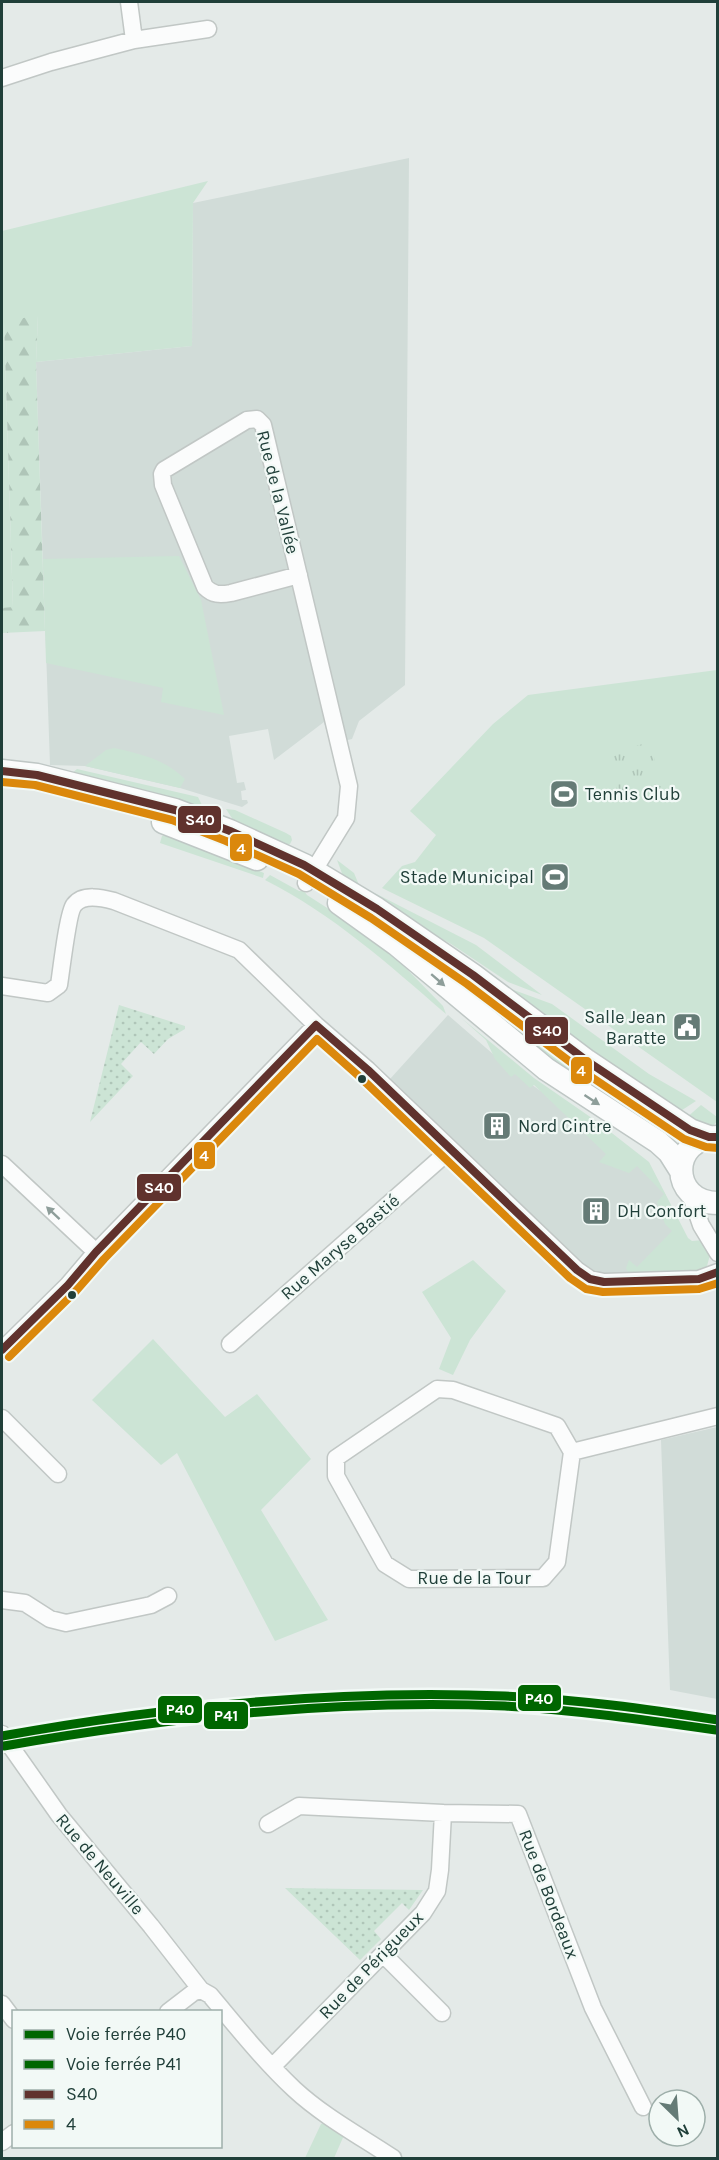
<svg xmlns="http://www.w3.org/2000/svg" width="719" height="2160" viewBox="0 0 719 2160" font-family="Karla,sans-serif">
  <defs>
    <pattern id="forest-firs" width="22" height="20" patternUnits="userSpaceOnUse" patternTransform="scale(1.5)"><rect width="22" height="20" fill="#cce4d5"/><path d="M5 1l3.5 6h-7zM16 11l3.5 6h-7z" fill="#afc5b8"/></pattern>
    <pattern id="park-tufts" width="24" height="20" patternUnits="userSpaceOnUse" patternTransform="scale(1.5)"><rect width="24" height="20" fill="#cce4d5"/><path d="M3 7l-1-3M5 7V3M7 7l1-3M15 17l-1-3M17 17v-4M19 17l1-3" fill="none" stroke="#afc5b8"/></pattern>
    <pattern id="garden-dots" width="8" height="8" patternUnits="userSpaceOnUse" patternTransform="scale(1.5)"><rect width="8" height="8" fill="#cce4d5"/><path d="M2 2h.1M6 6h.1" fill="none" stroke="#afc5b8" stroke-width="1.8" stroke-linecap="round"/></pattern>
  </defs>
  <rect width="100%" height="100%" fill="#e4eae8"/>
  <path fill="#d1dcd8" d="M409,158L405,685L359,721L352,739L330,744L324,722L274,760L268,729L229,736L237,783L244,782L246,790L241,791L242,800H247L248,803L242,807L180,788L85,766L50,765L36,362L192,346L193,203Z
    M448,1015L515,1073L648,1166L665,1194L701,1269L603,1275L589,1270L390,1079Z
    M717,1427H718L717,1699L670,1690L661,1440Z"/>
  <path fill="#cce4d5" d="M208,181L193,203L192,346L36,362L38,316L4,323L13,608H2V231Z
    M179,556L201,600L224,715L161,702L163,688L46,663L43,559Z
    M717,670V1102L484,938L382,888L402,866L415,862L436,835L410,811L493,724L528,695Z
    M114,748C141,754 164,759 185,779L180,788L85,766L106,750Z
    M77,769L198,797L203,807L200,809L71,774Z
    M226,809L235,810L286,833L291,836L292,840L290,844L285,845L237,826Z
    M171,834L264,873L263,878L160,843L162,836Z
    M337,860L354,873L359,885L476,945L542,995L508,982L451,944L399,915L343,876Z
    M270,875L299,891H304L307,895L352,924L390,952L443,1006L446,1014C388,964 334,915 265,880Z
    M432,953L669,1121L658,1135L628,1119L437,972Z
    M511,989L552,1004L649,1074L696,1101L676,1114Z
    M460,1017L534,1078L599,1123L649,1162L688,1238L692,1241L703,1240L710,1255L707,1266L697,1272L632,1275L628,1272L626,1268L629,1260L637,1267L672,1231L665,1224L657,1202L664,1194L637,1166L629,1173L599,1162L606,1154L534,1085L530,1088L515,1074L511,1077L495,1059L486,1040Z
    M701,1105L717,1117V1121L710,1130L685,1119Z
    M473,1260L506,1291L470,1340L453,1375L439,1369L451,1338L422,1292Z
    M153,1339L225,1417L257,1394L311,1459L261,1510L328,1620L275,1641L177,1453L161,1465L92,1400Z
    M326,2123L345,2133L334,2158H305L321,2124Z"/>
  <path fill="url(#forest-firs)" d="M38,315L36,362L45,631L2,633V608L13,607L4,322Z"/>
  <path fill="url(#park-tufts)" d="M650,742L662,788L620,800L607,754Z"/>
  <path fill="url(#garden-dots)" d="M119,1005L185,1026V1029L168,1039L154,1054L141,1042L121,1064L133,1076L90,1122Z
    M285,1888L423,1890L409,1910L402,1903L374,1931L381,1939L360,1960Z"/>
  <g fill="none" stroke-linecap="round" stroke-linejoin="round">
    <g stroke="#c1c7c5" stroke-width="19">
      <path id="street" d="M134,40L208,29
        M2,78L51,62L134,40L129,2
        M299,575L231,593C220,595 213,595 205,587L163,485L162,474L164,470L247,420L257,419L263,425L349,786L346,818L306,883
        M2,986L48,993L59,985C61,972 68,912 74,905C83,893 103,898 114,901L239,950L316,1025L368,1070L577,1270L590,1279L604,1282L699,1279L718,1272
        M2,1164L96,1252
        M690,1193L701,1225L718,1253
        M230,1344L450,1150
        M2,1350L68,1285L96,1252L316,1025
        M437,1389L453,1390L557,1426L572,1452L557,1562L543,1578L409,1579L385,1564L336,1476V1458Z
        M2,1418L58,1474
        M572,1452L718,1416
        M2,1600L25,1603L50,1619L66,1623L151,1605L168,1596
        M2,1734L59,1815L151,1926L201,1990L210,1995C237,2027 263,2060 294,2089C323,2116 360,2136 393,2158
        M268,1824L299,1806L443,1813L518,1814L593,2008L643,2107
        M383,1954L442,2013
        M2,2004L14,2020
        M168,2012L194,1992L201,1990
        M272,2067L423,1913L437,1891L440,1870L443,1813
        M2,2142L14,2133"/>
    </g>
    <g stroke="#bfc7c5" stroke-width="25">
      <path id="secondary" d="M2,771L37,775L175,810L230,831L304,865L377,909L473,975L587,1061L690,1130L709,1137
        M163,822L257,859
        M339,903L396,944L546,1069L658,1142L669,1152L681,1171
        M718,1137C669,1137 669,1203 718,1203"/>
    </g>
    <use href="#street" stroke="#fbfcfc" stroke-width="16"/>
    <use href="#secondary" stroke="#fbfcfc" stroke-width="22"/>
    <g stroke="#f2f9f6" stroke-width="12">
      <path id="bus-1" d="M2,771L37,775L175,810L230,831L304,865L377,909L473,975L587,1061L690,1130L709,1137H718
        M316,1025L368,1070L577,1270L590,1279L604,1282L699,1279L718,1272
        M2,1350L68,1285L96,1252L316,1025"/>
    </g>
    <g stroke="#f2f9f6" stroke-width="12">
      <path id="bus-2" d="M2,782L35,785L172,820L226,841L299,874L371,918L467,984L581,1070L684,1139L706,1147L718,1148
        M9,1357L75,1292L104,1259L317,1039L361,1078L570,1278L586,1289L603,1292L699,1289L718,1283"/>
    </g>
    <use href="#bus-1" stroke="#60322d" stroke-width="8"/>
    <use href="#bus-2" stroke="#db880c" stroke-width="8"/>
    <g stroke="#f2f9f6" stroke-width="14">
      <path id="rail-1" d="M2,1736C168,1706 336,1689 505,1696C576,1699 647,1709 718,1720"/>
    </g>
    <g stroke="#f2f9f6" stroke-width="14">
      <path id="rail-2" d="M4,1746C170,1717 336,1699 505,1706C576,1710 646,1720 716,1730"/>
    </g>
    <use href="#rail-1" stroke="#060" stroke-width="9"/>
    <use href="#rail-2" stroke="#060" stroke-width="9"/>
  </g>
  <defs><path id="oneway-solid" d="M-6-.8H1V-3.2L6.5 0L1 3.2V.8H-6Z" transform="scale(1.5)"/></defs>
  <g fill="#8e9e9a">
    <use href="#oneway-solid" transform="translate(438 980) rotate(41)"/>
    <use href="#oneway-solid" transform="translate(592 1100) rotate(33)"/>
    <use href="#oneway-solid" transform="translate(53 1213) rotate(-137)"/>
  </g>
  <defs>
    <g id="stadium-square" transform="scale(1.5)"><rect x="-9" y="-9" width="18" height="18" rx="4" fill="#657b76" stroke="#f2f9f6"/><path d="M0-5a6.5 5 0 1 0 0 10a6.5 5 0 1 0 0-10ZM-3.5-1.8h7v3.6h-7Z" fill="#fff"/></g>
    <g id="civic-square" transform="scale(1.5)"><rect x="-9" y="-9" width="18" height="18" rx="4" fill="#657b76" stroke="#f2f9f6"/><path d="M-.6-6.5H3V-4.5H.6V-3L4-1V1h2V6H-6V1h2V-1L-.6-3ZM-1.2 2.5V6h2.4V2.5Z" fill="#fff"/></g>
    <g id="building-square" transform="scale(1.5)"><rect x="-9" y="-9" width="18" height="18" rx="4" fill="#657b76" stroke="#f2f9f6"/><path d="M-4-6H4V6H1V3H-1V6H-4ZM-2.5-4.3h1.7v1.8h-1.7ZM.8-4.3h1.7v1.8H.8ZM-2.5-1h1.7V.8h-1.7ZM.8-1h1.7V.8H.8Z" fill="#fff"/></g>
  </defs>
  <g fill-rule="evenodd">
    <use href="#stadium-square" x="564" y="794"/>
    <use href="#stadium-square" x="555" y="877"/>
    <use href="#civic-square" x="687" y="1027"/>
    <use href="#building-square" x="497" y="1126"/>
    <use href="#building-square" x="596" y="1211"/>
  </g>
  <g fill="#203f39" stroke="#f2f9f6" stroke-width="2">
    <circle cx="362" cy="1079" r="5"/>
    <circle cx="72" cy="1295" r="5"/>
  </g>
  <g text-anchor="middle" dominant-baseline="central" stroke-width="4.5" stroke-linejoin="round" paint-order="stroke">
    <g font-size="18" fill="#203f39" stroke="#f2f9f6">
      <text transform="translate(278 492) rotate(76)">Rue de la Vallée</text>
      <text transform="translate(340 1247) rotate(-41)">Rue Maryse Bastié</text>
      <text x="474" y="1578">Rue de la Tour</text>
      <text transform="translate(100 1864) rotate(50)">Rue de Neuville</text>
      <text transform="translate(549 1894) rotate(69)">Rue de Bordeaux</text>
      <text transform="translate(371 1965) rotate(-46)">Rue de Périgueux</text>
    </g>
    <g font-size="18" fill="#203f39" stroke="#f2f9f6" text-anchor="start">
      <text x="585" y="794">Tennis Club</text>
      <text x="534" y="877" text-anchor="end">Stade Municipal</text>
      <text x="666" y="1017" text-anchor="end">Salle Jean<tspan x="666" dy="21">Baratte</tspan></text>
      <text x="518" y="1126">Nord Cintre</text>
      <text x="617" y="1211">DH Confort</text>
    </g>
  </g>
  <g stroke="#f2f9f6" stroke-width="2">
    <rect x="177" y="805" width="45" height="29" rx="6" fill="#60322d"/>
    <rect x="229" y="833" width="24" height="29" rx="6" fill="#db880c"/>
    <rect x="524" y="1016" width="45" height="29" rx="6" fill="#60322d"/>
    <rect x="570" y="1056" width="23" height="29" rx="6" fill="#db880c"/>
    <rect x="193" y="1141" width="23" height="29" rx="6" fill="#db880c"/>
    <rect x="136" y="1173" width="46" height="29" rx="6" fill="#60322d"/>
    <rect x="517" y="1684" width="45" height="28" rx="6" fill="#060"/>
    <rect x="157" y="1695" width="46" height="29" rx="6" fill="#060"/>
    <rect x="203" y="1701" width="46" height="29" rx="6" fill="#060"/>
  </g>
  <g font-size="16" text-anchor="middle" font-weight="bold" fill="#fff">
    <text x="200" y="825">S40</text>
    <text x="241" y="854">4</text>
    <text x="547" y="1036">S40</text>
    <text x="581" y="1076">4</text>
    <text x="204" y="1161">4</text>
    <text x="159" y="1193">S40</text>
    <text x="539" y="1704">P40</text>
    <text x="180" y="1715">P40</text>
    <text x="226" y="1721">P41</text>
  </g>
  <rect width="719" height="2160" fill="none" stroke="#203f39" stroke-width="6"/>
  <rect x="12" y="2010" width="210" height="138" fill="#f2f9f6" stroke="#9eafaa" stroke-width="1.5"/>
  <rect x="24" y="2030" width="30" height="9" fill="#006600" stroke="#9eafaa" stroke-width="1.5"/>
  <text x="66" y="2040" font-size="18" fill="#203f39">Voie ferrée P40</text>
  <rect x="24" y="2060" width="30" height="9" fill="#006600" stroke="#9eafaa" stroke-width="1.5"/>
  <text x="66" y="2070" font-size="18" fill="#203f39">Voie ferrée P41</text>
  <rect x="24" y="2090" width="30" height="9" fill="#60322d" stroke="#9eafaa" stroke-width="1.5"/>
  <text x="66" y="2100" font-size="18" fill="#203f39">S40</text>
  <rect x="24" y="2120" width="30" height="9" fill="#db880c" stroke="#9eafaa" stroke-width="1.5"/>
  <text x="66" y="2130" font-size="18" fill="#203f39">4</text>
  <g transform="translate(677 2118) rotate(155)"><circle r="28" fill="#f2f9f6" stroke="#9eafaa" stroke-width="1.5"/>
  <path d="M0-4.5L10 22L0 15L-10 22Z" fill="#657b76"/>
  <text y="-9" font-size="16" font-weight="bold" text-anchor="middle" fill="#203f39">N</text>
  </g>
</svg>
